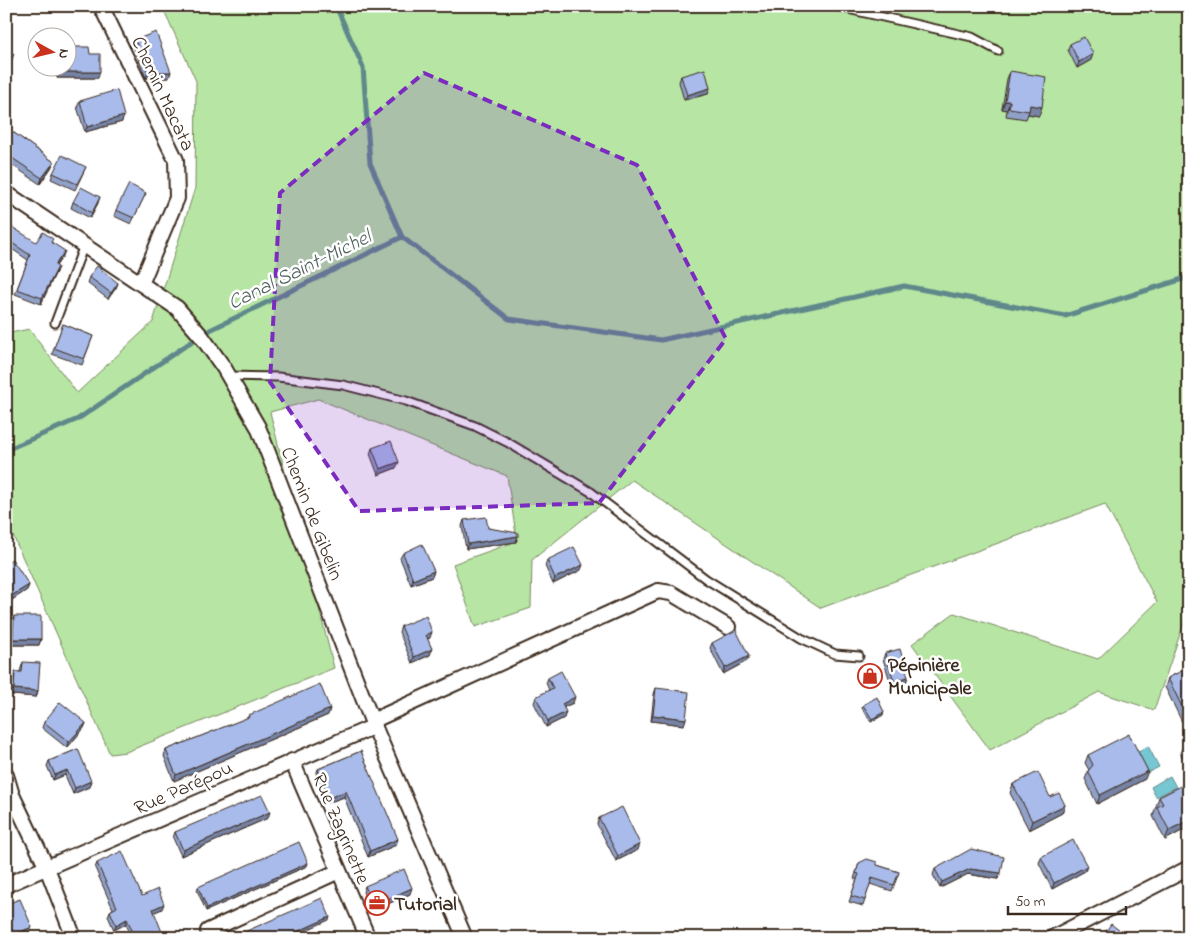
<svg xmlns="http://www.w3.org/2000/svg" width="1195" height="944" viewBox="0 0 1195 944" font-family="'Indie Flower',sans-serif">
<rect width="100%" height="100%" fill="#fff"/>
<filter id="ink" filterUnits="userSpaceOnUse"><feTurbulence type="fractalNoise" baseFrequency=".02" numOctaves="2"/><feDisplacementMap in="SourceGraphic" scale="10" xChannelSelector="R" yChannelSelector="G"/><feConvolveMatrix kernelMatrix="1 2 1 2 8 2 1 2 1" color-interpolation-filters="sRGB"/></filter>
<g filter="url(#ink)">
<path fill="#b7e5a3" stroke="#798860" d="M162,6h1027v602l-35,102 -55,-18 -109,58 -78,-106 42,-31 144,46 59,-57 -52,-98 -284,104 -189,-128 -100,80 -1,48 -56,19 -22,-63 64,-23 -10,-65 -189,-77 -48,13 64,256 -208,84 -16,2 -104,-234v-186l23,-5 48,64 76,-71 42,-134 1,-107z"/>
<path fill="#77c7d3" stroke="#5f888b" d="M1148,746l11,21 -12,6 -10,-20z
M1170,776l6,11 -20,10 -5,-10z"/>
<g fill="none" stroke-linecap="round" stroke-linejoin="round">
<path stroke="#5f888b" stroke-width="5" d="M336,6l27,61 7,96 32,74 107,82 152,21 243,-54 161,30 124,-39
M210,330l192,-93
M6,450l72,-31 113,-77"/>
<defs>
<path id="service" d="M834,6l138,31 26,14
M55,323l29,-78
M228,376l50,1 65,8 63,16 69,25 32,16 84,50 115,87 95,59 34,16 24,2"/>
<path id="minor" d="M101,6l75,154 1,38 -36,86
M6,193l171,115 25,29 22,31 34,59 114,294 93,217
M372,721l286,-130 13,2 57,34
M292,761l76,177
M6,775l6,20 35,73 27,70
M6,885l369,-159
M208,931l131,-60
M1052,938l137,-70"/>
</defs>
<use href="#service" stroke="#3b2a1e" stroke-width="11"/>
<use href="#minor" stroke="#3b2a1e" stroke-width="18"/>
<use href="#service" stroke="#fff" stroke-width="7"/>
<use href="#minor" stroke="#fff" stroke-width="14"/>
</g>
<path fill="#90a1c9" stroke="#3b2a1e" d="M135,40l34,38h-23l-13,-32z
M1070,44l21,16 -14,8 -9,-18z
M90,54l8,24h-41l-1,-10h12z
M1010,71l29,45 -11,-2 -2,5 -20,-3 1,-6 -5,-1 5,-30z
M681,76l27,18 -24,6 -5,-18z
M80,101l42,21 -37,10 -8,-25z
M6,127l48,35 -3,6 -11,16 -34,-23z
M86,167l-11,23 -24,-11 2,-6z
M146,193l-15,31 -17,-8 2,-6z
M73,202l25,1 -8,15 -19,-10z
M6,237l30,5h16l11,14 -7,10v6l-15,32 -26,-10 13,-34 -22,-15z
M89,277l29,6 -2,5 -8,11 -21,-16z
M63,324l30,12 -11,29 -30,-11z
M372,448l24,20 -18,7 -8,-21z
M464,520l24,8 30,8 -2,6 -50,7 -4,-23z
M403,553l31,18 -2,6 -21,8 -11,-27z
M547,560l34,10 -28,14 -8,-18z
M6,563l23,22 -2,5 -18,12 -3,-5z
M14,616l27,23 -2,6h-28v-23z
M401,626l29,12 -3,1 5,10 -2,6 -18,8 -13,-31z
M712,643l37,13 -2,5 -24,13 -13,-26z
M885,653l23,24 -2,5 -14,5 -9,-28z
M23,662l15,29 -2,6 -24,-2 1,-17 2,-6h5l1,-4z
M1189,667v51l-7,4 -17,-35 3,-9z
M548,678l25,25 -9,4v11l-18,9 -12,-24 2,-6 13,-7 -3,-7z
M656,688l28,37 -33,-4 3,-27z
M863,705l20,10 -12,7 -9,-14z
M249,715h79l-154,66 -10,-25 2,-6 81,-32z
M44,722l42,1 -2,5 -17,20 -25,-20z
M1189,741v28l-9,-16 4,-9z
M78,749l11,38 -16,7 -8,-19 -12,5 -6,-14 2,-5z
M361,751l35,94 -28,12 -24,-60 -17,6 -11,-28 2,-6z
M1088,755l57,24 -48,25 -12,-25 4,-9 -4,-7z
M1189,782v45l-24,13 -12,-24 6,-19z
M1013,784l37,13 15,8 -3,8 -33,17 -19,-37z
M268,818l-87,38 -8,-18 2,-6z
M599,818l39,32 -22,11 -19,-37z
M1041,857l46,9 -2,5 -33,18 -13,-26z
M97,863l45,33 20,13 -8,3 6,25 -1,1h-27l-6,-14 -12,6 -6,-14 2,-5 3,-2 -18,-41z
M859,863l18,2 22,7 -7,19 -22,-7 -7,22 -14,-4 8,-23h-3z
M307,866l-101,45 -9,-21 1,-3z
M935,869l63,10 -30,-5 -28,14 -7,-13z
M365,886l45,8 -38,17 -9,-19z
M1189,894v16l-5,-4 3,-9z
M6,904l24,28 -14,6h-6l-2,-4z"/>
<path fill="#7683a4" stroke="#3b2a1e" d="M1093,54l-2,6 -14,8 2,-6z
M59,72h41l-2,6h-41z
M148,72h23l-2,6h-23z
M710,88l-2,6 -24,6 3,-5z
M1005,101h5l-3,9 -5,-1z
M1030,105l12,2 -3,9 -11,-2z
M124,116l-2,6 -37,10 2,-5z
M54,162l-3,6 -11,16 2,-6z
M100,197l-2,6 -8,15 2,-5z
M65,251l-2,5 -10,14 2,-5z
M58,267l-2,5 -15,32 1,-6z
M118,283l-2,5 -8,11 3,-6z
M399,462l-3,6 -18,7 2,-6z
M518,536l-2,6 -50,7 2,-5z
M583,565l-2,5 -28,14 2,-6z
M434,571l-2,6 -21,8 2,-5z
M29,585l-2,5 -18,12 2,-6z
M432,632l-2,6 -6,2 2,-5z
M13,639h28l-2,6h-28z
M432,649l-2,6 -18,8 2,-6z
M749,656l-2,5 -24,13 2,-6z
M908,677l-2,5 -14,5 2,-6z
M14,689l24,2 -2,6 -24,-2z
M575,697l-2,6 -13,6 2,-5z
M330,709l-2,6 -154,66 2,-6z
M1189,711v7l-7,4 3,-9z
M566,712l-2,6 -18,9 2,-6z
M884,712l-1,3 -12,7 1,-3z
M653,715l33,4 -2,6 -33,-4z
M86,723l-2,5 -17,20 2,-6z
M67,770l-2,5 -12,5 2,-5z
M1148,771l-3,8 -48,25 3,-9z
M91,781l-2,6 -16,7 2,-6z
M346,791l-2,6 -17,6 2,-5z
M1065,805l-3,8 -33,17 3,-9z
M270,812l-2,6 -87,38 2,-6z
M1189,820v7l-24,13 4,-10z
M398,839l-2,6 -28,12 2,-6z
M640,844l-2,6 -22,11 2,-5z
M308,863l-1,3 -101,45 1,-3z
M1087,866l-2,5 -33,18 2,-6z
M970,869l31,4 -3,6 -30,-5 -28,14 2,-6z
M412,888l-2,6 -38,17 2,-6z
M164,904l-2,5 -11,5 2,-5z
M330,917l-1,3 -40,18h-6z
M127,919l-1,5 -12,6 2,-5z
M32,927l-2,5 -14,6h-4l1,-3z
M10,929l-2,5h-2v-3z
M162,932l-2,5 -9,1 1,-2z"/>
<path fill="#a8bbea" stroke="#3b2a1e" d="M156,32l15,40h-23l-13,-32z
M1084,37l9,17 -14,8 -9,-18z
M68,47h21l1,7h10v18h-41v-4h9z
M6,50l8,4 -8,20z
M705,69l5,19 -23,7 -6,-19z
M1010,71l36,6 -4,30 -12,-2 -1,6 -20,-3 1,-7h-5z
M117,90l7,26 -37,11 -7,-26z
M6,127l48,35 -12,16 -36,-24z
M62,155l24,12 -9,17 -24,-11z
M129,184l17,9 -12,25 -18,-8z
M81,187l19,10 -8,16 -19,-11z
M12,227l24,15 7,-10 10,7 -2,3 14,9 -10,14 3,2 -16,31 -25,-9 13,-34 -24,-16v-2z
M97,266l21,17 -7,10 -22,-16z
M63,324l30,12 -9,23 -30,-11z
M391,441l8,21 -19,7 -8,-21z
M486,517l2,11 30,5v3l-50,8 -4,-24z
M422,544l12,27 -21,9 -10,-27z
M574,547l9,18 -28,13 -8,-18z
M12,559l17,26 -18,11 -5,-8v-25z
M14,616h27v23h-28z
M426,616l6,16 -6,3 6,14 -18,8 -13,-31z
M736,630l13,26 -24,12 -13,-25z
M900,649l8,28 -14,4 -9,-28z
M23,662l17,1 -2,28 -24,-2 1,-17h7z
M1189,667v44l-4,2 -17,-35z
M561,671l14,26 -13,7 4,8 -18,9 -12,-24 17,-9 -5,-10z
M320,684l10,25 -154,66 -10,-25 83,-33v-2z
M656,688l33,4 -3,27 -33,-4z
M877,697l7,15 -12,7 -9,-14z
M60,702l26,21 -17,19 -25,-20z
M1129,734l19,37 -48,24 -12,-24 5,-6 -5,-10z
M1189,741v12l-5,-9z
M78,749l13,32 -16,7 -8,-18 -12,5 -6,-14z
M361,751l37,88 -28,12 -24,-60 -17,7 -11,-29z
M1038,772l12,25 9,-4 6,12 -33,16 -19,-37z
M1189,782v38l-20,10 -12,-23 6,-3 -4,-7z
M262,795l8,17 -87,38 -8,-18z
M622,807l18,37 -22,12 -19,-38z
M1073,840l14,26 -33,17 -13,-26z
M299,842l9,21 -101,45 -9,-21z
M971,849l33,8 -3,16 -31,-4 -28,13 -7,-13z
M122,851l20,45 16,-7 6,15 -11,5 9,23 -10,4v2h-16l-9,-19 -11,6 -6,-14 7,-4 -20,-44z
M867,859l10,3v3l22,7 -5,13 -22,-7 -7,22 -14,-4 8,-22 -3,-1 3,-10z
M404,869l8,19 -38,17 -9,-19z
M322,898l8,19 -47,21h-47l-1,-2z
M20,899l12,28 -19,8 -3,-6 -4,2v-27z
M1111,924l18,14h-28z
M434,932l2,6h-14z"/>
</g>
<path fill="#7b2cbf" fill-opacity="0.2" stroke="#7b2cbf" stroke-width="4" stroke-dasharray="10 6" stroke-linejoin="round" d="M424,73l213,92 89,174 -127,164 -240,8 -89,-129 10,-189z"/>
<defs>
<symbol id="shop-ring" viewBox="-11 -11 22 22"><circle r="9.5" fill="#fff" stroke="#c8321e" stroke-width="1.5"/><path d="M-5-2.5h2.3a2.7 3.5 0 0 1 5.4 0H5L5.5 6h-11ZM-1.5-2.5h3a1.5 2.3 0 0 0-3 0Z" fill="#c8321e"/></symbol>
<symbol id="office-ring" viewBox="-11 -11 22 22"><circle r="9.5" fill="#fff" stroke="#c8321e" stroke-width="1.5"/><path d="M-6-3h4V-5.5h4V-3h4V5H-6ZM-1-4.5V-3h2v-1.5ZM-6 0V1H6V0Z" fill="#c8321e"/></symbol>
</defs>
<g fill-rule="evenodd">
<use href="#shop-ring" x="856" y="662" width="28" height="28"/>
<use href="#office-ring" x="363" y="889" width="28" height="28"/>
</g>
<g text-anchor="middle" stroke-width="5" stroke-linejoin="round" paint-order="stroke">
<g font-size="20" fill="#3b2a1e" stroke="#fff">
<text transform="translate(164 93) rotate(65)" y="7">Chemin Macata</text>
<text transform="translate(313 513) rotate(69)" y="7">Chemin de Gibelin</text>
<text transform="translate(183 787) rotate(-24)" y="7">Rue Parépou</text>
<text transform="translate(342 828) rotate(67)" y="7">Rue Zagrinette</text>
</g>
<g font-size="20" font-weight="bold" fill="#3b2a1e" stroke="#fff" text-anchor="start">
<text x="888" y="671">Pépinière<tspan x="888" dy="23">Municipale</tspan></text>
<text x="394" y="910">Tutorial</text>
</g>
<g font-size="21" font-style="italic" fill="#50615d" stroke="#fff">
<text transform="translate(299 269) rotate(-26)" y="7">Canal Saint-Michel</text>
</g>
</g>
<rect width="1195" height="944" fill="none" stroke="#fff" stroke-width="25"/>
<rect x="12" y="12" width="1170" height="919" fill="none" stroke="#3b2a1e" stroke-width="2" filter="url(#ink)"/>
<g transform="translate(52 52) rotate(98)"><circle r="24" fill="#ffffff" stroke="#b1aaa5"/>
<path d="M0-4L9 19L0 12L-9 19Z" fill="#c8321e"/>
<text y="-8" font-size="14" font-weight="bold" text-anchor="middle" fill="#3b2a1e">N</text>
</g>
<path d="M1008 906v8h118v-8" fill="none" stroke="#3b2a1e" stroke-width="2.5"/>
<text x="1015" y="906" font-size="15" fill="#3b2a1e" stroke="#ffffff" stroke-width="4" paint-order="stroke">50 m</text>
</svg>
